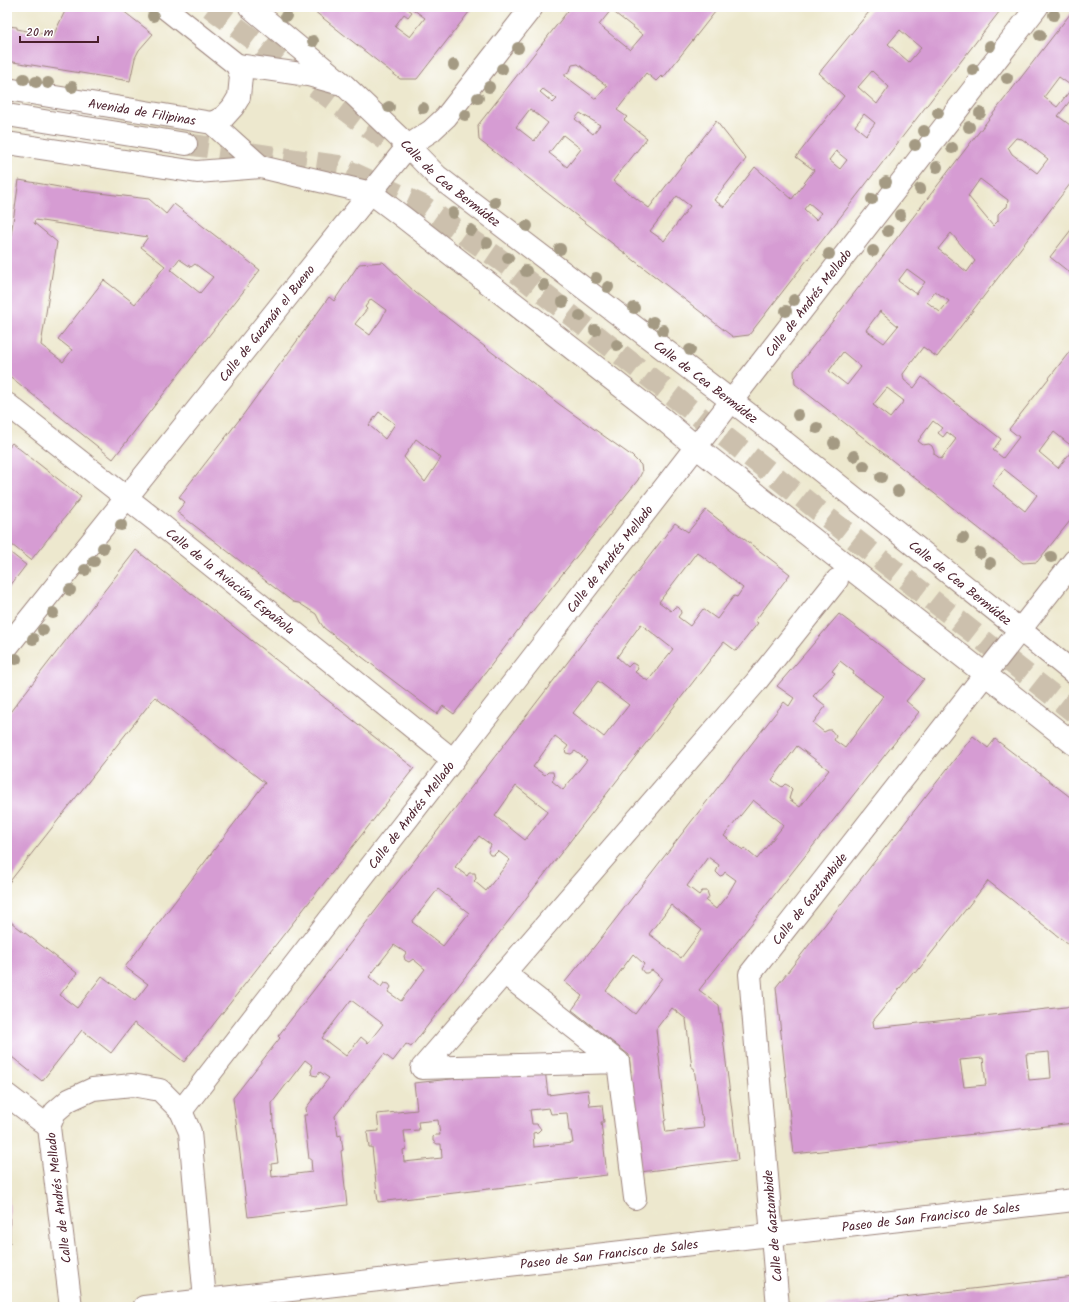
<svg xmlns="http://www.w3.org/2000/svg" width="1081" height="1314" viewBox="0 0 1081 1314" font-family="Kalam,sans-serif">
<rect width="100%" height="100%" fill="#fff"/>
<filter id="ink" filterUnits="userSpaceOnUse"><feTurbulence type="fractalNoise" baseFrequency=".025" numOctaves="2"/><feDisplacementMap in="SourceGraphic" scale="8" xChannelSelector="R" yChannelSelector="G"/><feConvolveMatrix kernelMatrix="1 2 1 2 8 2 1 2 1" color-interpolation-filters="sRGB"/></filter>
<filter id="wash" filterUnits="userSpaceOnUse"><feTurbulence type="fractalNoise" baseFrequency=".012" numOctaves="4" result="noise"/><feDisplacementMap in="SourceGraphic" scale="16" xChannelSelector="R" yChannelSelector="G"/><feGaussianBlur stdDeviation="0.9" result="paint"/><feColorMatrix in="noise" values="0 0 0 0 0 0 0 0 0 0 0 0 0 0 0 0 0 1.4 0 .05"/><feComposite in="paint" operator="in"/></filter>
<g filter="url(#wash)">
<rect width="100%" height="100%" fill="#ede8ce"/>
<g id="blocks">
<path fill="#d69cd3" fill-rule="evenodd" d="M67,7h51l35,27 -14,16 -4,8 -5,23 -123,-20v-35l10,1v2l36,7z
M309,7h100l-1,2 4,3 -4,5 -4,-3 -9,12 15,11 15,-19 -15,-11h63l-56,72h-17z
M571,7h148l-56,71 -2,-2 -5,5 -10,-8 -29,37 10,7 -3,3 23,18 -34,43 36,27 67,-87 30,38 -32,41 10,7 31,-40 37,32 22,-29 -18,-13 48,-61 -25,-23 54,-66h130l-254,328 -16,2 -254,-197 -1,-15zM611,10l32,25 -13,15 -31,-25zM900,30l21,18 -12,14 -21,-18zM578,64l29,22 -11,13 -31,-23v-2l5,-3 2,-6zM872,71l17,16 -12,17 -19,-17zM543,89l14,10 -4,4 -13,-11zM530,109l18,14 -14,18 -18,-14zM580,113l20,12 -7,9 -18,-15zM864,114l11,9 -9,12 -11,-9zM563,135l18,14 -14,18 -18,-14zM836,151l11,9 -7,9 -11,-9zM677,196l13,10 -26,35 -14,-10zM809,203l12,10 -5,7 -12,-11z
M1074,9v87l-16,20 12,9 4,-5v59l-137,178 -14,-10 -20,27 1,6 10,8 8,-11 79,62 -8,11 10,8 16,-21 -10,-8 65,-83v61l-2,3 2,1v37l-20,-16 -15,20 19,16 16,-20v68l-37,46 -14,1 -228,-179 -1,-13zM1059,77l14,10 -16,20 -13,-10zM1016,138l6,1 26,20 -11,14 -25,-19 -4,-7zM980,179l28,21 -1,7 -3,1 -6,6v7l-5,5 -25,-30zM951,233l24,28 -8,11 -29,-23zM907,269l18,13 -9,12 -18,-13zM935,291l14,10 -9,11 -13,-10zM880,311l18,15 -14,17 -18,-13zM843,352l18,15 -14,18 -18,-14zM887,388l17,13 -14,17 -17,-13zM933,421l9,7 -4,5 5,4 4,-5 9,7 -15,20 -7,-5v-3l-2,-5 -3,-2 -6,1 -5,-4zM1004,469l33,26 -12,16 -33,-26z
M19,180l63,11 67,8 17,15 8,-10 86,66 -147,189 -106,-85v-111zM35,220l113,17 -7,10 24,19 -30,38 -31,-24 -46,59 14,11 -9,12 -22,-17 16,-103 -23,-19zM179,259l12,8 4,-3 18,13 -13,16 -29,-23z
M1074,226v50l-24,-19z
M383,262l33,31 51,40 92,71 73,52 9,9 1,7 -4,8 -107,133 -77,101 -11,-8 -6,8 -113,-86 -4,-6 -4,-8 -17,-11 -6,-1 -116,-90 8,-10 -6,-5 64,-82 86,-118 5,4 25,-37zM371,299l15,11 -5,10 -11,15 -15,-11 12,-15 -2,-2zM379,412l16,12 -10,15 -16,-14zM416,439l25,19 -16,24 -21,-25z
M12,443l69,54 -50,63 -24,-19v-92z
M706,510l84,64 -35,47 3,2 -22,28 -12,-9 -313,405 -5,-3 -13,17 -9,-7 -49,62 3,20 3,-1 2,15 -2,1 6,54 -99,12 -15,-119 47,-60 -2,-2 161,-207 236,-306 13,9zM697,552l46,36 -6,9 -3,-1 -17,23 -14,-10 -13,17 -12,-9 3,-4 -1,-4 -2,-2h-3l-4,4 -12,-9zM641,624l32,25 -25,32 -13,-9 3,-3 -2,-4 -4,-2 -4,4 -11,-10zM598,681l31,24 -25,32 -31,-24zM555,736l13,10 -3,4 1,3 5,1 4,-3 12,9 -24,30 -11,-9 2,-3 -1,-6h-5l-3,3 -12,-8zM516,786l32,25 -23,29 -30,-24zM479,836l12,9 -3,7 2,3h4l4,-4 12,9 -24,31 -12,-10 2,-2 -1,-6h-6l-2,3 -12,-9zM438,889l31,24 -26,33 -31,-24zM394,945l12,8 -2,3 1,4 4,2 4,-3 12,10 -24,32 -13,-9 3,-5 -2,-3 -5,-1 -3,4 -12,-10zM351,1000l32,24 -15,19 -7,-6 -15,19 -24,-18zM305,1060l8,6 -2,5 1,4 5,1 3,-4 9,6 -23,30 1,7h-3l5,44h2l1,13 -40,5 -1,-13 7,-1 -5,-40 -1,-20z
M7,550l19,15 -19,25z
M136,550l278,218 -230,294 -50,-39 -23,30 -29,-23 -40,51 -35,-28v-134l70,54 -17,22 17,13 25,-32 33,25 13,-17 -23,-17 140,-184 -110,-86 -148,188v-169z
M839,614l85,65 -18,22 13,11 -220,278 20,15 19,155 -98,12 -10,-99 1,-1 -2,-17 -57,-45 10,-14 -17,-14 29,-35 190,-245 5,4 5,-8 -17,-12zM840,661l14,11 -1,2 30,22 -38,52 -11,-8 2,-4 -5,-6h-3l-4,2 -11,-9 13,-17 -13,-10 22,-23 -3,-2zM797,746l32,24 -29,37 -11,-8 3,-10 -3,-3 -4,-2 -3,3 -10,-7zM753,800l31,25 -27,34 -13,-11 -1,2 -19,-14zM708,857l11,8 -3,7 4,4 3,-1 2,-3 11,8 -8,14 -12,15 -10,-8 3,-4 -2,-6h-5l-3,4 -12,-9zM671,905l31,25 -21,28 -32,-24zM633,954l11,10 -3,5 3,4h3l5,-3 10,8 -27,36 -29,-23zM672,1008l14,11 6,49h2l7,48h1l2,12 -38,4 -2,-11 2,-1 -10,-91z
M973,736l15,12 7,-9 79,61v149l-86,-68 -72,92 -3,-1 -40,49 1,7 200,-22v117l-280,31 -18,-167zM1049,1052l2,26 -22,2 -3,-26zM983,1058l3,27 -22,2 -4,-27z
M545,1069l3,26 40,-5 2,16 12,-1 2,17h-3l6,53 -229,27 -6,-55h-3l-2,-15 12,-1 -2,-17 40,-4 -3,-27zM549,1108l2,6 16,-1 2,18h2l2,12 -39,4 -1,-14 5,-1 3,-3 -4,-5h-5l-2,-14zM438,1120l2,15h-5l-2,2v4l4,3h4l1,14 -38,4 -1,-12 3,-1 -2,-18 15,-1 -1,-8z
M7,1192l2,5 1,46 -3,1z
M1074,1277v30h-248v-1z"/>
</g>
</g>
<g filter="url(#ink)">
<use href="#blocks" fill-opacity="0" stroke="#9c847c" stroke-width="1"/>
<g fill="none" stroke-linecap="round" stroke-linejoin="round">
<path stroke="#ccc0ad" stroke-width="22" stroke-dasharray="22 11" stroke-linecap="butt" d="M210,7l202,153
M186,144l152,22 85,40 79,55 572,451"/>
<defs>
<g id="minor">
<path d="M164,7l73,58 4,11 -2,21 -6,10 -9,10 -12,6"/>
<path id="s1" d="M250,7l94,78 64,61 29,30 330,252 307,245"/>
<path d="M237,65l71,10 29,8"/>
<path id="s2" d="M7,89l205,34 49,44"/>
<path d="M7,143l190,29 64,-5 110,26 32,24 260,202 33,28 378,297"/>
<path id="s3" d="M7,404l153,120 293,236"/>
<path id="s4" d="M7,647l401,-501 23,-15 15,-14 86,-110"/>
<path d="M504,973l114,89"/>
<path d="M7,1095l42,32"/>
<path id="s5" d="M181,1111l856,-1104"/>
<path d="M635,1198l-17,-136 -196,6 334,-386 81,-102"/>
<path d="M71,1307l-22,-180 6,-15 14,-12 24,-11 39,-4 28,5 21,21 9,21 15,168"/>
<path id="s6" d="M778,1307l-28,-333 324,-413"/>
</g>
<g id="major">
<path d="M7,115l179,29"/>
<path id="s7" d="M144,1307l930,-107"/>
</g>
</defs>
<use href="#minor" stroke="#9c847c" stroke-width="24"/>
<use href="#major" stroke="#9c847c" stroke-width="24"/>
<use href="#minor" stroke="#fff" stroke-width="22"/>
<use href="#major" stroke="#fff" stroke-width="22"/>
</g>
<g fill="#a49a83">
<circle cx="1054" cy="15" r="6"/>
<circle cx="153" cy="16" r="6"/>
<circle cx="286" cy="16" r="6"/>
<circle cx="1040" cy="35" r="6"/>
<circle cx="313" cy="41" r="6"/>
<circle cx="990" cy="46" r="6"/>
<circle cx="518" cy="48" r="6"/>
<circle cx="454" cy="65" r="6"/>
<circle cx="502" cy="69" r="6"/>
<circle cx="973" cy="70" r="6"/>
<circle cx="1007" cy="78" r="6"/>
<circle cx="24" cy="79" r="6"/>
<circle cx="36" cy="82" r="6"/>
<circle cx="48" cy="83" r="6"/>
<circle cx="72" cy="87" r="6"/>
<circle cx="489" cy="87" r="6"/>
<circle cx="478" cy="98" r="6"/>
<circle cx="389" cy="107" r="6"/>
<circle cx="423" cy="108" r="6"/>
<circle cx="938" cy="113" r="6"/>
<circle cx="980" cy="113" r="6"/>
<circle cx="465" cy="115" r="6"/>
<circle cx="969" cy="127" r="6"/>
<circle cx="924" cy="131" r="6"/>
<circle cx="915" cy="145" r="6"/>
<circle cx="952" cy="148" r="6"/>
<circle cx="937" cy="167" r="6"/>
<circle cx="886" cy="182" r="6"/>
<circle cx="920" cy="189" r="6"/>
<circle cx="872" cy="199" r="6"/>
<circle cx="495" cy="202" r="6"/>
<circle cx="453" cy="213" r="6"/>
<circle cx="900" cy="215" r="6"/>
<circle cx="527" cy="226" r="6"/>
<circle cx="471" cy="230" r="6"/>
<circle cx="888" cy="231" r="6"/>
<circle cx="487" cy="243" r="6"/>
<circle cx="560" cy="249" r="6"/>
<circle cx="873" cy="251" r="6"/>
<circle cx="829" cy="254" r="6"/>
<circle cx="508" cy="258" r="6"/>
<circle cx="526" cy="271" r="6"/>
<circle cx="596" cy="278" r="6"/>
<circle cx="544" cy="285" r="6"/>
<circle cx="608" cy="287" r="6"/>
<circle cx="794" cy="300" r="6"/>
<circle cx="563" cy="302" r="6"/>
<circle cx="634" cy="308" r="6"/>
<circle cx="786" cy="311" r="6"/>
<circle cx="580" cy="316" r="6"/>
<circle cx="653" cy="322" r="6"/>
<circle cx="595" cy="330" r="6"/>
<circle cx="663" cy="330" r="6"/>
<circle cx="617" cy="345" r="6"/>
<circle cx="690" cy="350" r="6"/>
<circle cx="798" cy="415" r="6"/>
<circle cx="817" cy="428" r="6"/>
<circle cx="834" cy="443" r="6"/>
<circle cx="854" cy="456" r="6"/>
<circle cx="864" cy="466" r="6"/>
<circle cx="881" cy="477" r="6"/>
<circle cx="898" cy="491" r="6"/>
<circle cx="121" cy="525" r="6"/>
<circle cx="963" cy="538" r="6"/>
<circle cx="103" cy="548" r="6"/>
<circle cx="980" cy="553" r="6"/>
<circle cx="1051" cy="557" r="6"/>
<circle cx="94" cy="561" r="6"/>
<circle cx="990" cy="563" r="6"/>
<circle cx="85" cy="570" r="6"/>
<circle cx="70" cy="590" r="6"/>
<circle cx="53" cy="613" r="6"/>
<circle cx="43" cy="630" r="6"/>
<circle cx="33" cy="639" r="6"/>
<circle cx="16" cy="659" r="6"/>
</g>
</g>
<g text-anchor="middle" stroke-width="3" stroke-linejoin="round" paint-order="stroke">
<g font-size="13" fill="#4a1f2b" stroke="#fff">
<text dy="5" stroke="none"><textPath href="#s2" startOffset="137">Avenida de Filipinas</textPath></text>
<text dy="5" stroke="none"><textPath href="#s1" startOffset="267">Calle de Cea Bermúdez</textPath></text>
<text dy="5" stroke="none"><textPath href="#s5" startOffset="1023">Calle de Andrés Mellado</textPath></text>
<text dy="5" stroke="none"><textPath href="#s4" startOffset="415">Calle de Guzmán el Bueno</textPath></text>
<text dy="5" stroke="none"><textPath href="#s1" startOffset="591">Calle de Cea Bermúdez</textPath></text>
<text dy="5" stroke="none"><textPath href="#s5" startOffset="699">Calle de Andrés Mellado</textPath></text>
<text dy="5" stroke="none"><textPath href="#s3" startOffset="285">Calle de la Aviación Española</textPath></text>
<text dy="5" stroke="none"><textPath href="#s1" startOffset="915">Calle de Cea Bermúdez</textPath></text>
<text dy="5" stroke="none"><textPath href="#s5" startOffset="375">Calle de Andrés Mellado</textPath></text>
<text dy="5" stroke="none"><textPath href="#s6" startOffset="430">Calle de Gaztambide</textPath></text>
<text transform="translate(58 1198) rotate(-97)" y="5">Calle de Andrés Mellado</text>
<text dy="5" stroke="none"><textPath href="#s7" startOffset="792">Paseo de San Francisco de Sales</textPath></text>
<text transform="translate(772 1226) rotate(-95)" y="5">Calle de Gaztambide</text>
<text dy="5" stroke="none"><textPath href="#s7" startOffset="468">Paseo de San Francisco de Sales</textPath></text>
</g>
</g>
<rect width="1081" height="1314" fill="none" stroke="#fff" stroke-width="24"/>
<path d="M20 36v6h78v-6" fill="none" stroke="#4a1f2b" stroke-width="2"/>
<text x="26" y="36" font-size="12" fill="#4a1f2b" stroke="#ffffff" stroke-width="3" paint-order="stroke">20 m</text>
</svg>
